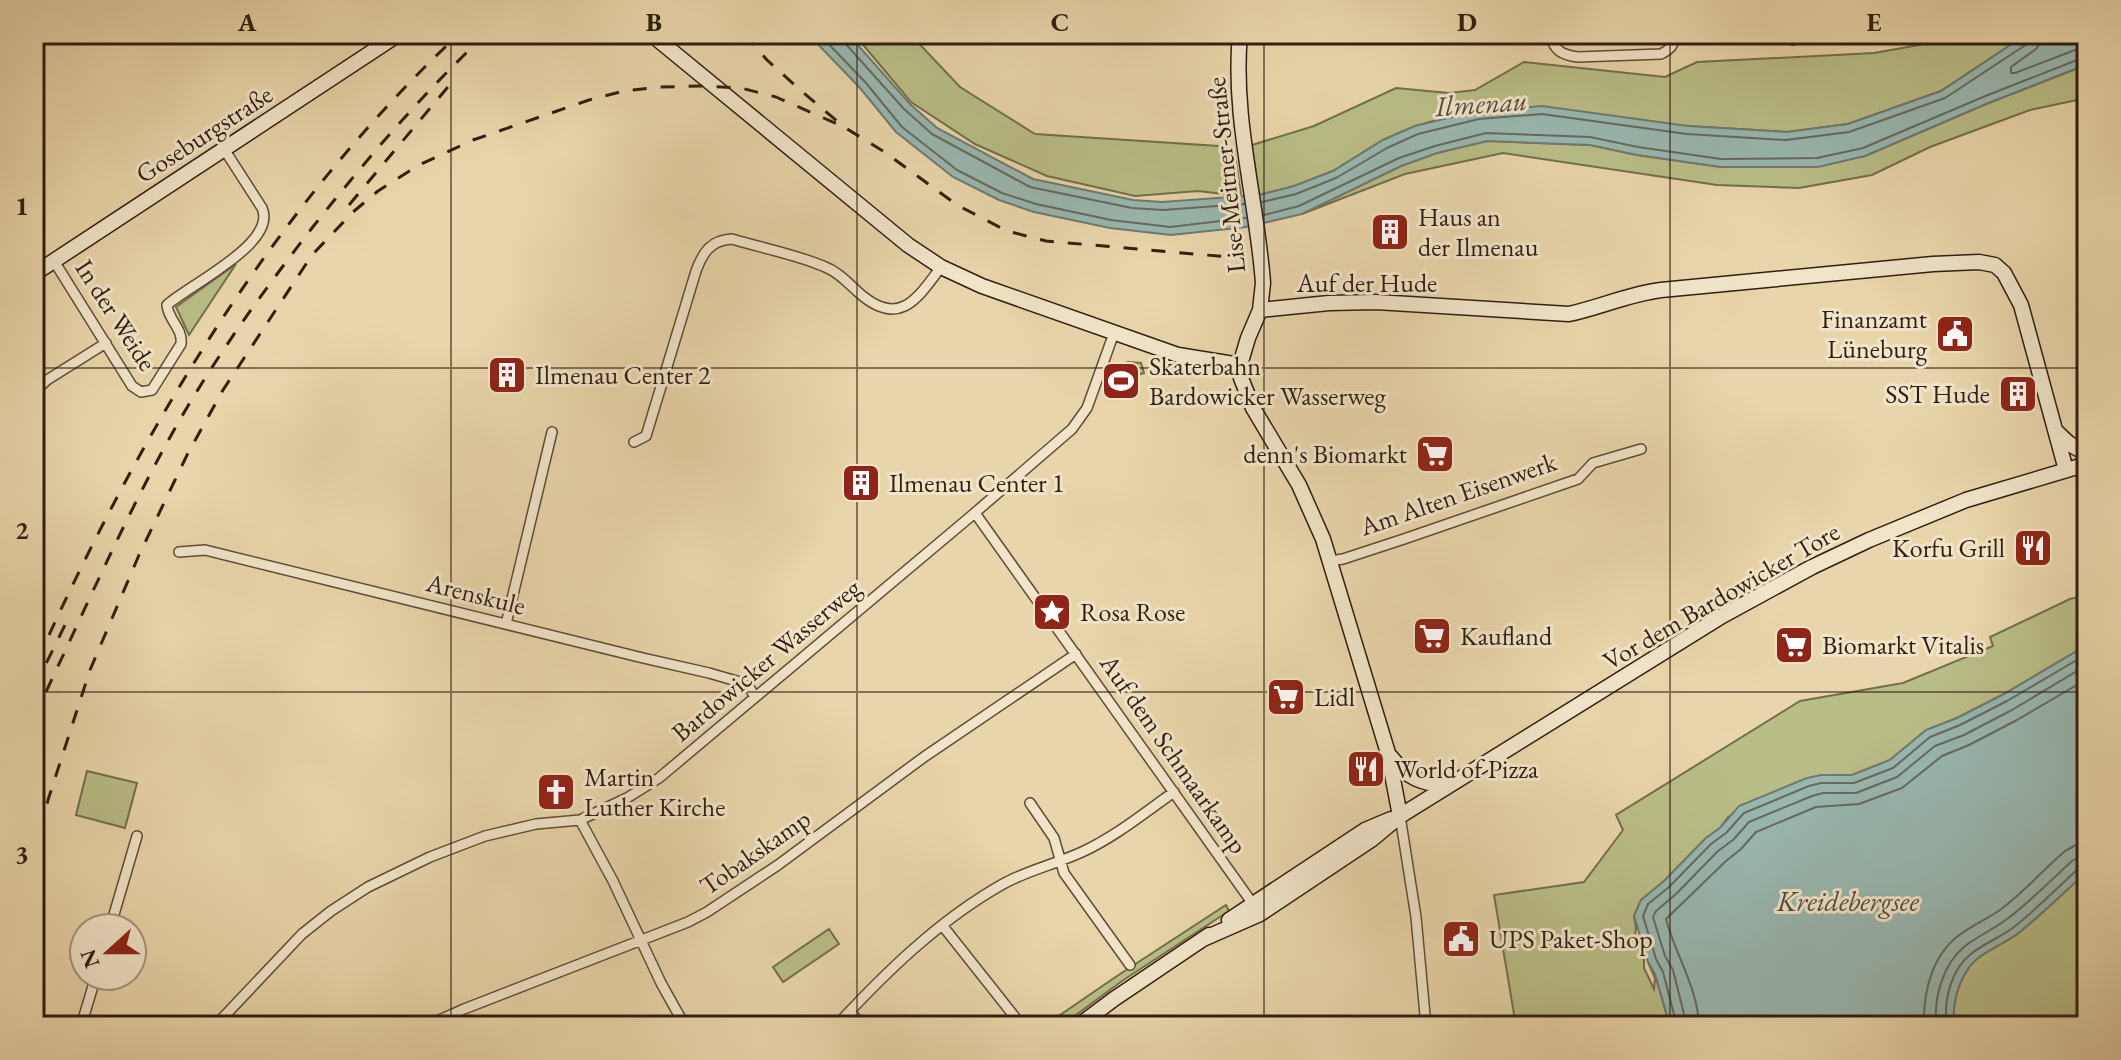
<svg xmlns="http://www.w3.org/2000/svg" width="2121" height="1060" viewBox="0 0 2121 1060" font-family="'EB Garamond',serif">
<rect width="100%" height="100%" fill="#e9d5ab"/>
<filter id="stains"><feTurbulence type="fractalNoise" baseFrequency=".0025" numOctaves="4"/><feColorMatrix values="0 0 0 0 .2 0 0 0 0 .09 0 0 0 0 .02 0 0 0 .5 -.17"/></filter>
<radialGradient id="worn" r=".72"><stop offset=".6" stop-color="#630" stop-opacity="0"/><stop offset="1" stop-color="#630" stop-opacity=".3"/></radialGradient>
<path fill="#b9bd87" stroke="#746e4c" stroke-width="2" d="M854,34h56l50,53 75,47 199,13 7,49 -43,-5 -63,5 -88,-20 -72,-32 -64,-42z
M1956,34h71l-86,57 -93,33 -61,8 -99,-6 -251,-6 -22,6 -32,14 -50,31 -39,15 -35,9 -7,-50 62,-19 82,-38 53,5 26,-3 49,-28 141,15 32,-15 177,-9 73,-13z
M2081,67h6v31l-57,12 -100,37 -58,28 -73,13 -82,-3 -214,-32 -98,21 -103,40 99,-48 36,-13 50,-12 103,4 47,10 84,12 144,-11 121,-52z
M236,264l-47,71 -13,-28z
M1128,362l13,1 3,10 -14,4 -7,15 -6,4c-5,-13 -4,-28 11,-34z
M2087,595v50l-83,49 -47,24 -31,12 -36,30 -38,15h-31l-93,42 -8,11 -14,10 -42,43 -23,19 -7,16 2,12 -1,8 4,14 5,10v8l10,21 1,-11 -7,-16 7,12 15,52h-154l-22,-131 90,-13 39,-52 -7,-15 184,-114 103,-18 90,-37 -3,-9 80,-38z
M87,771l50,12 -12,45 -49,-13z
M2087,872v154h-132c-4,-17 2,-39 11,-54 11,-20 39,-27 55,-41 23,-19 44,-40 66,-59z
M1226,905l3,6 -107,70 -61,45h-17l73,-50z
M829,929l10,15 -56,38 -10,-15z"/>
<path fill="#99b7b0" stroke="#6f7a70" stroke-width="2" d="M808,34h40l62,70 27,24 96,51 100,21 29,2 97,-7 35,-9 39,-15 50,-31 32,-14 62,-15 65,-5 146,20 99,6 61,-8 93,-33 86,-57h60v33h-7l-94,37 -121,52 -47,11h-97l-84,-12 -47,-10 -103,-4 -50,12 -36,13 -99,48 -56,13 -75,8 -61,-7 -76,-16 -35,-12 -46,-23 -57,-45 -36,-44z
M2087,645v227c-22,19 -43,40 -66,59 -16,14 -44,21 -55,41 -9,15 -15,37 -11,54h-285l-15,-52 -7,-12 -14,-46 7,-16 23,-19 42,-43 14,-10 19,-22 68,-28 14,-3h31l38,-15 36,-30 31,-12 47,-24z"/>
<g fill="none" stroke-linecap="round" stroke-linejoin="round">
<path stroke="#646a60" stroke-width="2" d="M819,34l47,49 36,44 55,43 45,23 34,11 75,16 59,7 76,-9
M842,34l2,8 60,67 28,25 98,53 102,21 31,2 81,-6
M2041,34l-1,9 -4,6 -25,18v6h4l60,-23 12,-1
M1262,202l34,-8 40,-16 51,-30 31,-14 61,-15 63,-5 145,20 99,6 63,-8 96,-34 82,-54 3,-5 1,-5
M1264,215l35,-9 100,-48 36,-12 51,-13 104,4 48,10 83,12 96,-1 46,-10 120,-51 94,-37 10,-1
M1677,1026l-14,-54 -7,-13 -13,-43 5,-12 21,-17 42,-43 15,-11 18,-20 65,-27 12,-3h33l39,-15 37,-31 30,-12 47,-24 80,-47
M1687,1026l-14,-56 -8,-14 -12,-39 3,-6 20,-17 42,-43 15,-11 16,-18 63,-26 11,-3h33l41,-16 38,-31 29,-11 48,-25 75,-45
M1699,1026c-1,-38 -24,-72 -33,-107l60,-58 15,-12 15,-17 60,-25 43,-3 43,-16 40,-32 27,-11 48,-25 70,-41
M1924,1026c-1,-32 7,-69 34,-90 13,-10 29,-17 42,-26 23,-17 43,-40 65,-59l11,-6 11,-1
M1936,1026c-2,-28 6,-61 29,-80 13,-10 29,-17 42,-27 23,-17 44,-39 65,-58l7,-4 8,-1
M1947,1026c-4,-25 4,-57 25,-73 13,-10 29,-16 42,-26 23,-18 43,-39 65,-59l8,-2"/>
<defs>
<path id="street" d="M1550,34c4,17 12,21 28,23l83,-3c10,-5 13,-9 14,-20
M1905,34v1
M1793,40v-6
M54,261l78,125 9,6 11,-2 29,-46c2,-16 -13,-24 -14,-39 22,-20 111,-62 95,-97l-38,-59
M34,392l13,-12 59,-37
M634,442l12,-6 50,-165c7,-19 15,-31 36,-32 30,9 62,15 91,27 14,5 24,16 35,26 40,36 58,9 83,-25
M975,513l278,391
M179,552l26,-2 438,108 66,15 31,9 9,5 6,10
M1330,561l13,-2 61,-20 174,-60 15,-16 48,-14
M506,624l46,-192
M1030,803l24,35 10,35 66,92
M1400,816l16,101 10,109
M580,820l33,61 48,102 24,43
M942,925l80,101
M110,928l27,-92
M850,1011l12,15
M81,1026l15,-50
M215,1026l87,-92 29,-23 37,-24 62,-30 55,-21 51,-12 44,-4 47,-22 32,-20 311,-261 102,-88 15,-21 27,-75
M426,1026l38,-17 224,-87 19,-10 71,-47 146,-108 152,-103
M836,1026c49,-53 103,-106 167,-142 25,-14 53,-20 79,-32 33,-15 62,-39 92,-60"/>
<path id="secondary" d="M651,34l257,211 33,22 41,19 196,69 62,10
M1240,34c-8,84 17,166 23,249l-3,27 -12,28 -8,27 1,13 12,30 46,77 24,54 65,214 12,63
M34,274l365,-240
M1260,310l69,-7 47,-1 193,12c32,-7 60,-20 92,-24l272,-26 46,-2 16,3 9,8 17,32 45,165
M2055,430c10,10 18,19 32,22
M1391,757c17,22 30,26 57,29
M1229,920l136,-90 26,-11
M1203,939l57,-25 111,-74 29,-24 322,-200 90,-49 57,-27 97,-40 121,-36
M1078,1026l36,-27 95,-64"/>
</defs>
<use href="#street" stroke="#5e4c38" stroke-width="12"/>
<use href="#secondary" stroke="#301e11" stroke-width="17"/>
<use href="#street" stroke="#f1e4c8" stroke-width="9"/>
<use href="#secondary" stroke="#f1e4c8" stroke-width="14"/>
<path stroke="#301e11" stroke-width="3" stroke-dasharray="14 14" stroke-linecap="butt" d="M745,34l22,26 32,29 45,38 39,24 74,54 50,26 39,10 194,17
M349,205l103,-123
M49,635c102,-221 231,-434 410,-601
M34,688l32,-65
M34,717c47,-98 90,-199 144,-294 39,-68 86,-133 134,-195 54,-68 110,-134 174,-194
M34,858l14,-58 42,-130 49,-115 49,-102 35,-63 89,-135 41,-43 25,-21 41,-26 54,-25 116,-40 35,-9 36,-4 40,-1 41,2 35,9 68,30"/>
</g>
<path fill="none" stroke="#301e11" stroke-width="2" stroke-opacity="0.55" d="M451,34v992M857,34v992M1264,34v992M1670,34v992M34,368h2053M34,692h2053"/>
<defs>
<symbol id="building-square" viewBox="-11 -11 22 22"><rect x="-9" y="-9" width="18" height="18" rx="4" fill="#8f2418" stroke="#f1e4c8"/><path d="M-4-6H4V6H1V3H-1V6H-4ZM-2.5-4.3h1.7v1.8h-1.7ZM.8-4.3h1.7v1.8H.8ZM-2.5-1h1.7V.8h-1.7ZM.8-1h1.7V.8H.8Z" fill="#fff"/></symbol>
<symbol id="civic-square" viewBox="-11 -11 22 22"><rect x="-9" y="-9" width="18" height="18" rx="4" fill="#8f2418" stroke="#f1e4c8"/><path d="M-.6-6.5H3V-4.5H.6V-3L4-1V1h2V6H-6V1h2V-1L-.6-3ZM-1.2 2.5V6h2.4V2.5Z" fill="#fff"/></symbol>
<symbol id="stadium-square" viewBox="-11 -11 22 22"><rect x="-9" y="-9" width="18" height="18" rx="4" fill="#8f2418" stroke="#f1e4c8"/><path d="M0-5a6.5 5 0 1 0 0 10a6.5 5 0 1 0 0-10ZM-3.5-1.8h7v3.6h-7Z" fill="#fff"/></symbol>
<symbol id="supermarket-square" viewBox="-11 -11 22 22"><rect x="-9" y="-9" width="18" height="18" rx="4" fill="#8f2418" stroke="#f1e4c8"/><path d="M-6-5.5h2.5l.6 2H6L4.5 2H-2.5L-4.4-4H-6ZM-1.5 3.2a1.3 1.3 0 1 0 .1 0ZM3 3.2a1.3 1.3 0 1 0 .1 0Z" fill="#fff"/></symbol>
<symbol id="restaurant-square" viewBox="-11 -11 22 22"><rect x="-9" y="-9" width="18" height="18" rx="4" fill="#8f2418" stroke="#f1e4c8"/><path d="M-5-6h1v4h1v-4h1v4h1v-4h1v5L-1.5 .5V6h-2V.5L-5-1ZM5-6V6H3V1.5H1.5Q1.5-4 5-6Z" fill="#fff"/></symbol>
<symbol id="sight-square" viewBox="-11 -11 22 22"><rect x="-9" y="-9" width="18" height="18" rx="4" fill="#8f2418" stroke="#f1e4c8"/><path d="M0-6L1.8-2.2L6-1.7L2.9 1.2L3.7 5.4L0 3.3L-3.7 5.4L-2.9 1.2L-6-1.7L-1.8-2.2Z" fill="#fff"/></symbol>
<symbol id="church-square" viewBox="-11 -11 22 22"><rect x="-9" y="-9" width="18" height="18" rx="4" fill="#8f2418" stroke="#f1e4c8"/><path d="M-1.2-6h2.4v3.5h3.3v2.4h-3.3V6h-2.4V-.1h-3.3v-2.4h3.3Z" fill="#fff"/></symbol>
</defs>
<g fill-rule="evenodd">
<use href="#building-square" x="1368" y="210" width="44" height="44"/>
<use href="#civic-square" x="1933" y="312" width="44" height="44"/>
<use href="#building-square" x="485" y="353" width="44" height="44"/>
<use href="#stadium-square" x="1099" y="359" width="44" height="44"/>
<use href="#building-square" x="1996" y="372" width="44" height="44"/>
<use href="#supermarket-square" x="1413" y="432" width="44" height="44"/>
<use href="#building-square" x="839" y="461" width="44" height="44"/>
<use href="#restaurant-square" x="2011" y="526" width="44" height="44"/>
<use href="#sight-square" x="1030" y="590" width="44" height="44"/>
<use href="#supermarket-square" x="1410" y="614" width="44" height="44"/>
<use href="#supermarket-square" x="1772" y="623" width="44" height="44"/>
<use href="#supermarket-square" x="1264" y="675" width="44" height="44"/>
<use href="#restaurant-square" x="1344" y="747" width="44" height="44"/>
<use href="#church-square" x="534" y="770" width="44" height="44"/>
<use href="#civic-square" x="1439" y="917" width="44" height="44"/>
</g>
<g text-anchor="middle" stroke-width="6" stroke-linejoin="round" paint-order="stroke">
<g font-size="26" fill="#301e11" stroke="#f1e4c8">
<text transform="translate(204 134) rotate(-33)" y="9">Goseburgstraße</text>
<text transform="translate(1226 175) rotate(-96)" y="9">Lise-Meitner-Straße</text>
<text x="1367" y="292">Auf der Hude</text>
<text transform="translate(116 315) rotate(57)" y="9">In der Weide</text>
<text transform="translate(1458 494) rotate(-19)" y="9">Am Alten Eisenwerk</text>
<text transform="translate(476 594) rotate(14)" y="9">Arenskule</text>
<text transform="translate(1721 596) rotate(-30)" y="9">Vor dem Bardowicker Tore</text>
<text transform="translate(766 660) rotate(-40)" y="9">Bardowicker Wasserweg</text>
<text transform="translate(1174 754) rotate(55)" y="9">Auf dem Schmaarkamp</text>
<text transform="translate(755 852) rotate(-35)" y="9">Tobakskamp</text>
</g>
<g font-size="26" fill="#301e11" stroke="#f1e4c8" text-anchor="start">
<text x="1418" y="226">Haus an<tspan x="1418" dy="30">der Ilmenau</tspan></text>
<text x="1927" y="328" text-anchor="end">Finanzamt<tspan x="1927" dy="30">Lüneburg</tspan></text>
<text x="1149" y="375">Skaterbahn<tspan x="1149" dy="30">Bardowicker Wasserweg</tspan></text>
<text x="535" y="384">Ilmenau Center 2</text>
<text x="1990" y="403" text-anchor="end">SST Hude</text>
<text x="1407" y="463" text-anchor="end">denn's Biomarkt</text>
<text x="889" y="492">Ilmenau Center 1</text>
<text x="2005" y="557" text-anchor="end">Korfu Grill</text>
<text x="1080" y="621">Rosa Rose</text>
<text x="1460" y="645">Kaufland</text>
<text x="1822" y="654">Biomarkt Vitalis</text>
<text x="1314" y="706">Lidl</text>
<text x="1394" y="778">World of Pizza</text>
<text x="584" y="786">Martin<tspan x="584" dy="30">Luther Kirche</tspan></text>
<text x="1489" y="948">UPS Paket-Shop</text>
</g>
<g font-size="28" font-style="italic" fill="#504c41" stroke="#f1e4c8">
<text transform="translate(1481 103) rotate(-4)" y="10">Ilmenau</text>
<text x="1848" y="911">Kreidebergsee</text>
</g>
</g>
<rect width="2121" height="1060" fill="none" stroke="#e9d5ab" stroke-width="88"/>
<g transform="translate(108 952) rotate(249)"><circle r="38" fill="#f1e4c8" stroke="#a4957f" stroke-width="2"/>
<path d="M0-6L14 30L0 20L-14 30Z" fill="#8f2418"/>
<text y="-12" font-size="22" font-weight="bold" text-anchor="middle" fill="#301e11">N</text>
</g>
<rect x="44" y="44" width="2033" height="972" fill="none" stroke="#301e11" stroke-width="3"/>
<g font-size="26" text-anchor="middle" font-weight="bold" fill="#301e11">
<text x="247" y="31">A</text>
<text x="654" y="31">B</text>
<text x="1060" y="31">C</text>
<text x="1467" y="31">D</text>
<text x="1874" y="31">E</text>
<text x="22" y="215">1</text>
<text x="22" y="539">2</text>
<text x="22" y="863">3</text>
</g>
<rect width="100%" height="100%" filter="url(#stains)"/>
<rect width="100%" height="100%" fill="url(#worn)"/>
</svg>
